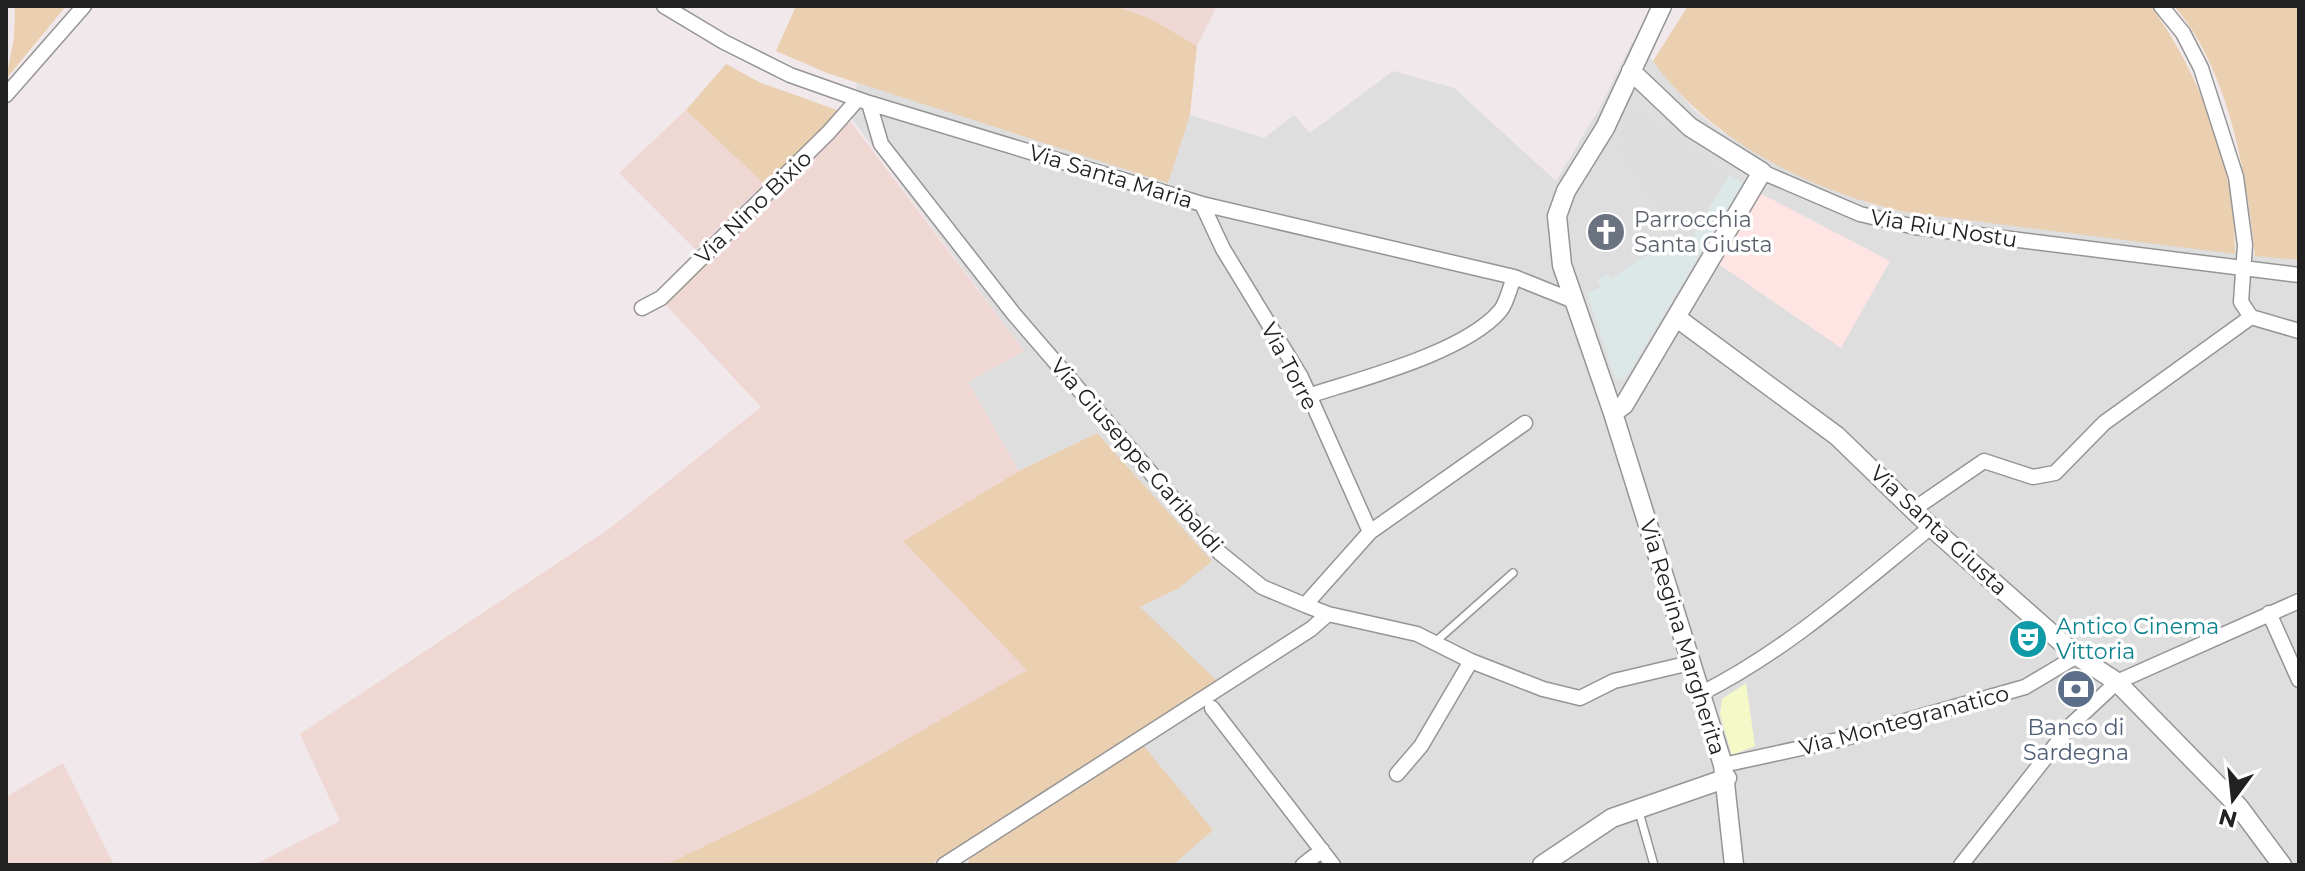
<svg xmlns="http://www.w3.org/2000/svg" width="2305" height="871" viewBox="0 0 2305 871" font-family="Montserrat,sans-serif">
<rect width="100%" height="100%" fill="#f1e8eb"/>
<path fill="#dfdedf" d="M1632,42l21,19 40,48 26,21 95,51 56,23 35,8 393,48 1,-97v702h-1126l39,-35 -78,-95 5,-128 40,-19 -82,-155 -78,38 -52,-89 57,-31 -172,-232 5,-37 311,101 22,-68 74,23 30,-23 16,18 83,-62 61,17 102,93 43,-72z"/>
<path fill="#ffe4e4" d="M1758,192l132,69 -49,87 -124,-85z"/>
<path fill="#efd7d4" d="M1115,6h102l-20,40 -46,-27z
M686,110l78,74 -68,66 -77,-77z
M851,122l173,229 -56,31 51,89 -116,70 125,129 -218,125 -145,70h-411l86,-44 -40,-87 309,-205 152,-122 -98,-105 177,-174z
M63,763l51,102h-108v-68z"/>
<path fill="#eacfb0" d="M15,6h51l-60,73 8,-41z
M796,6h319l36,13 46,27 -7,69 -22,68 -341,-110 -51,-22z
M1688,6h463c50,70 85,161 84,248l-330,-42c-94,-21 -195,-71 -252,-151z
M2174,6h125v254l-44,-4c-8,-80 -26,-187 -81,-250z
M726,64l35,19 76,27 -7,17 -66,57 -78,-74z
M1097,433l115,128 -33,27 -39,19 77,74 -287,184h-265l145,-70 217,-125 -124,-129 116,-70z
M1143,745l70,85 -40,35h-206l5,-12z"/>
<path fill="#f4f9c7" d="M1746,683l9,63 -23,9 -12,-40 2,-16z"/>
<path fill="#ddd" d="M1631,105l98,70 -35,59 -15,-8 -7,5 -54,-82z"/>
<path fill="#dce7e7" d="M1729,175l14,8 -118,196 -9,1 -29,-86 14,-7 -4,-7 11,-6 4,5 62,-43 15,6z"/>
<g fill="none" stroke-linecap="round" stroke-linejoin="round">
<defs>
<path id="service" d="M1434,643l79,-70
M1639,812l15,53"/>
<path id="minor" d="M664,6l60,36 66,33 79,28 333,101 312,73 60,24
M2161,6l22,27 18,35 35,109 9,68 -4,57 10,15
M6,95l78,-89
M869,103l12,41 132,169 207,240 42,34 43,18 23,9 89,20 54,27 72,28 37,9 34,-17 76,-18
M1762,172l98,42 55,13 384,48
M1202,204l21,45 78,128 69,155
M642,308l19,-10 168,-166 29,-33
M2251,317l48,14
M1308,396c52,-17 156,-43 192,-85 7,-8 10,-24 14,-34
M1914,509l70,-48 49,16 22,-4 49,-50 147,-106
M1305,605l65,-73 155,-109
M2269,613l30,67
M1700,694c86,-43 157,-107 231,-167
M1212,708l121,157
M1723,765l115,-25 187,-53 52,-31
M1397,774l24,-28 50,-85
M944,865l367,-236 17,-15
M1303,865l19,-15
M1961,865l111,-141 45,-42 182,-81"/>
<path id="tertiary" d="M1662,6l-57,122 -39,63 -9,25 5,49 51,148 110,352 11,100
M1677,318l160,118 94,91 146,129 40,26 122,125 43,58
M1613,413l11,-8 138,-233 -72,-45 -59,-56
M1542,865l70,-47 115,-40"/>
</defs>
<use href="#service" stroke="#959595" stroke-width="10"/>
<use href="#minor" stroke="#959595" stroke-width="17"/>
<use href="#tertiary" stroke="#959595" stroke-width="21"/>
<use href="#service" stroke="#fff" stroke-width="7"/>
<use href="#minor" stroke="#fff" stroke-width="14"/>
<use href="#tertiary" stroke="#fff" stroke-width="18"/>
</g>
<defs>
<symbol id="church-disc" viewBox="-11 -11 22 22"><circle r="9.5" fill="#6b7280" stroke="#fff"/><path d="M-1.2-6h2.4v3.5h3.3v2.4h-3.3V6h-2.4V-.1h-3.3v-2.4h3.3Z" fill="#fff"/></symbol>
<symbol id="theatre-disc" viewBox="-11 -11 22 22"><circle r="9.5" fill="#0f9aa8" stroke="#fff"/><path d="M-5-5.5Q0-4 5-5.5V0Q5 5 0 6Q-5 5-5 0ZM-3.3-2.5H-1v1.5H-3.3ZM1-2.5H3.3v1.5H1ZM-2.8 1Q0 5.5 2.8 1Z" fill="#fff"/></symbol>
<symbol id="bank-disc" viewBox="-11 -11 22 22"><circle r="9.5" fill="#5c6f8a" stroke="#fff"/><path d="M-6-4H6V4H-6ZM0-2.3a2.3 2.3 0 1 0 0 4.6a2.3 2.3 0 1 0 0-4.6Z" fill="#fff"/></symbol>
</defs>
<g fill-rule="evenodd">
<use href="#church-disc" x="1584" y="210" width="44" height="44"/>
<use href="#theatre-disc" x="2006" y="617" width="44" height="44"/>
<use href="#bank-disc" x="2054" y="667" width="44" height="44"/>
</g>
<g text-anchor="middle" stroke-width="7" stroke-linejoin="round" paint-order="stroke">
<g font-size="22" fill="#212121" stroke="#fff">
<text transform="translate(1111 176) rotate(17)" y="8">Via Santa Maria</text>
<text transform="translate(753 207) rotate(-44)" y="8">Via Nino Bixio</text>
<text transform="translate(1944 228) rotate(9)" y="8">Via Riu Nostu</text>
<text transform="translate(1290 366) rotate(62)" y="8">Via Torre</text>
<text transform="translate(1137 455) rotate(49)" y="8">Via Giuseppe Garibaldi</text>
<text transform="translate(1939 530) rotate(43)" y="8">Via Santa Giusta</text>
<text transform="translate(1683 637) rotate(73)" y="8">Via Regina Margherita</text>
<text transform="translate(1904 720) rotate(-15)" y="8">Via Montegranatico</text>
</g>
<g font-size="22" fill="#5b616d" stroke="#fff" text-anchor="start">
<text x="1634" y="227">Parrocchia<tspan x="1634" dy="25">Santa Giusta</tspan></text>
</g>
<g font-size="22" fill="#0d838f" stroke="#fff" text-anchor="start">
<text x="2056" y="634">Antico Cinema<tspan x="2056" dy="25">Vittoria</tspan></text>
</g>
<g font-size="22" fill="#4e5e75" stroke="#fff">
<text x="2076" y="735">Banco di<tspan x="2076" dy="25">Sardegna</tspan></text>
</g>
</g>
<rect width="2305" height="871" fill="none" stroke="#212121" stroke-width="16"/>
<g transform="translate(2233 799) rotate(195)" stroke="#ffffff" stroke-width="6" paint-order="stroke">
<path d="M0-6L14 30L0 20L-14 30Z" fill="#212121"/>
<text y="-12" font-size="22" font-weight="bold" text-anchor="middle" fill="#212121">N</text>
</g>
</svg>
